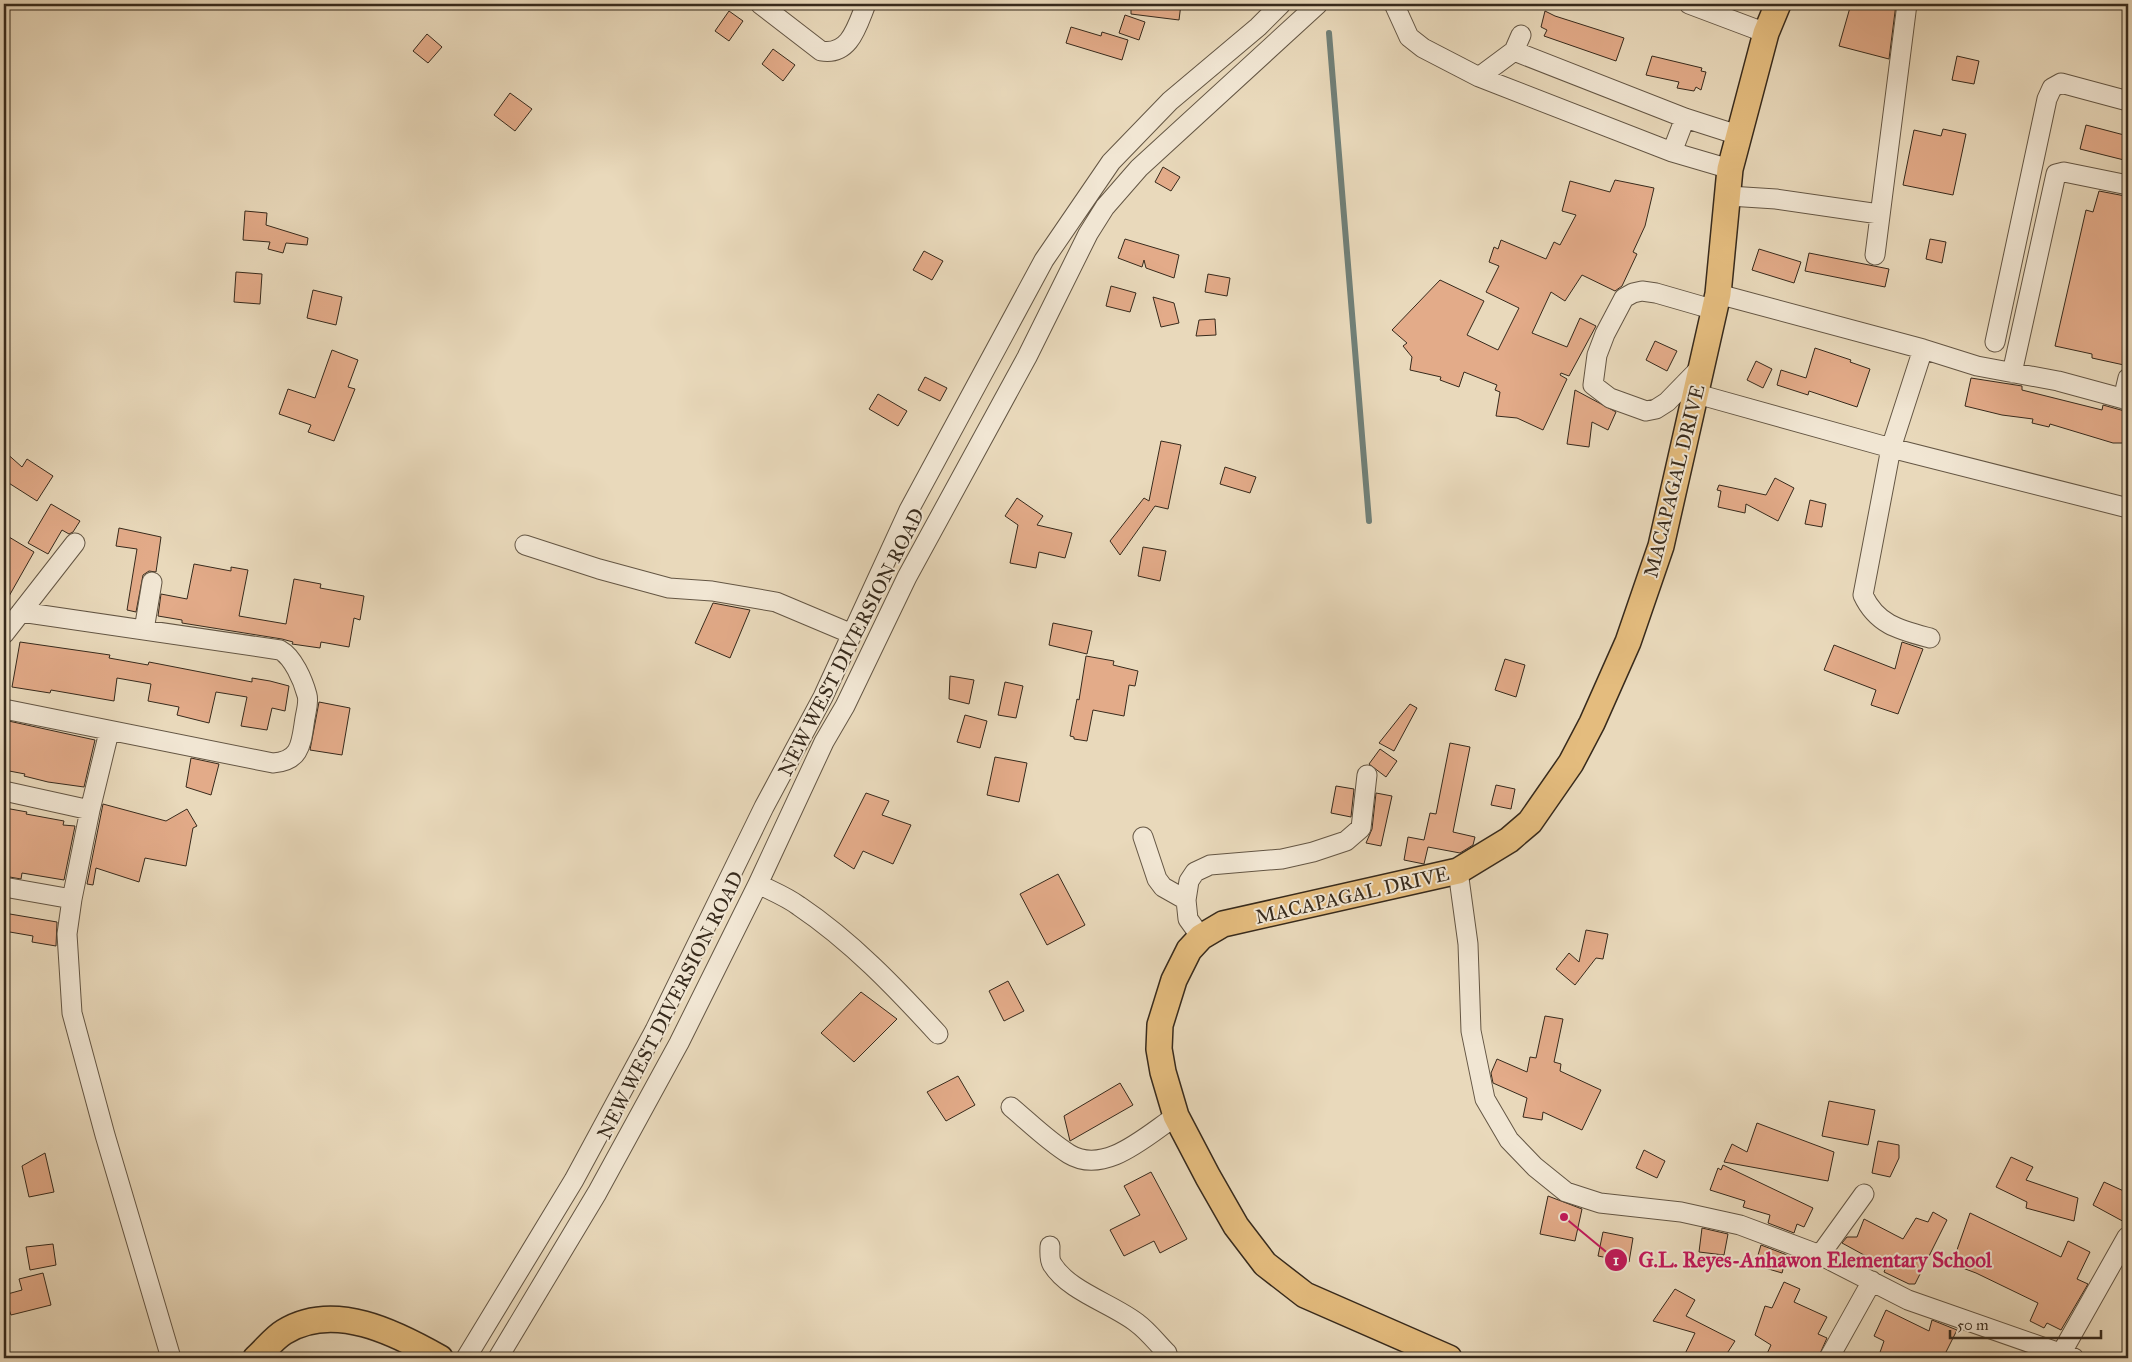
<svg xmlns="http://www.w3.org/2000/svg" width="2132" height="1362" viewBox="0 0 2132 1362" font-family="'IM FELL Great Primer',serif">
<rect width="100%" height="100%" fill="#e9d9bb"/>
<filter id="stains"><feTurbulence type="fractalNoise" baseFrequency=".004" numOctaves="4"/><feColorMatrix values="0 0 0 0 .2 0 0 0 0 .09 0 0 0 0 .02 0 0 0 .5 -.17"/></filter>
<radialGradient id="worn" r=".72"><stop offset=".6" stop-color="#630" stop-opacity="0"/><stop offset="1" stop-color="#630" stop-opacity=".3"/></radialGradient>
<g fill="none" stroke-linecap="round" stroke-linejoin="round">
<path stroke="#718078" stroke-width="6" d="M1329,33l40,488"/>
</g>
<path fill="#e3ab89" stroke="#372a1c" d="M1131,4h50l-2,16 -48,-6z
M1851,4h45l-7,55 -50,-13z
M729,11l14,10 -14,20 -14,-10z
M1545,11l10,5 69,22 -8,23 -72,-25 3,-6 -6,-3z
M1125,15l20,7 -6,18 -20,-7z
M1071,27l30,9 1,-4 26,8 -6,20 -56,-17z
M427,34l15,13 -14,16 -15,-12z
M773,49l22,16 -12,16 -21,-17z
M1652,56l50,12 -1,3 5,1 -5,18 -5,-3 -2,4 -17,-3 2,-6 -33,-7z
M1957,56l22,5 -5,23 -22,-4z
M510,93l22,16 -17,22 -21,-16z
M2086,125l42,11v25l-48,-12z
M1943,129l23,5 -13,61 -50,-10 11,-55 27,6z
M1163,167l17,10 -9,14 -16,-9z
M1615,180l39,8 -9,38 -12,26 4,2 -15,32 -7,5 -33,-16 -17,26 -14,-9 -19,41 35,14 13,-29 16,8 -27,50 -8,-3 -1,2 7,4 -24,51 -26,-12 -21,-2 4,-24 -5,-2 2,-5 -33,-13 -5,15 -19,-7 1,-3 -31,-7 2,-13 -9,-11 4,-3 -15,-13 48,-50 44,21 -17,34 31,15 21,-42 -33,-16 13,-26 -10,-4 5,-15 4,2 3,-9 45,19 8,-17 6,3 16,-30 -14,-4 8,-30 40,11z
M2099,191l26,5 -1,4 4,1v143l-4,21 -32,-7v-4l-37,-8 31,-136 7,2z
M245,211l22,2 -1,12 42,13 -1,7 -21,-2 -3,10 -15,-4 2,-7 -27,-2z
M1125,239l54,16 -5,23 -28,-10 -2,-8 -2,7 -24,-9z
M1930,239l16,3 -4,21 -16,-4z
M1759,249l42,13 -7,21 -42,-13z
M924,251l19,10 -11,19 -19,-10z
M1809,253l80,16 -4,18 -80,-16z
M236,272l26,2 -2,30 -26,-2z
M1208,274l22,4 -3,18 -22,-4z
M1111,286l25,7 -6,19 -24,-6z
M313,290l29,7 -6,28 -29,-7z
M1153,297l21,6 5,20 -18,4z
M1215,319l1,16 -20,1 3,-16z
M1655,341l22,10 -10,20 -21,-11z
M1815,348l36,12 -1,2 20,7 -13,38 -48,-16 -1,4 -31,-10 4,-15 25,8z
M332,350l26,10 -10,27 7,2 -21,52 -26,-9 3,-7 -32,-11 9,-25 27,9z
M1756,361l16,8 -9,19 -16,-8z
M925,377l22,11 -7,13 -22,-11z
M1971,378l51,8v4l80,20 1,-5 25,7v31h-15l-63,-19 -1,3 -17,-4 1,-4 -31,-4 -37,-9z
M1575,390l41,22 -8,18 -16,-8 -3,25 -22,-3z
M878,394l29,17 -9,15 -29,-17z
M1161,441l20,4 -13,64 -13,-3 -35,49 -10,-14 34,-43 5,3z
M4,451l18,16 5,-8 26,17 -16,25 -33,-21z
M1225,467l31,10 -6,16 -30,-9z
M1775,478l19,10 -16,33 -32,-17 -1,9 -27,-6 3,-16 -4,-1 2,-5 47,10z
M1017,498l26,18 -6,9 35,8 -7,25 -26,-6 -3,16 -26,-5 8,-38 -13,-9z
M1810,500l16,4 -4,23 -17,-3z
M51,504l29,17 -7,11 -4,2 -7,-4 -14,24 -20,-11z
M119,528l42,9 -5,35 -7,-1 -6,4 -7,37 -9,-2 10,-61 -21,-3z
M4,534l30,18 -30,53z
M1143,547l23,4 -6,30 -22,-5z
M194,564l37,7v-4l17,3 -9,46 47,8 8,-45 27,5 -1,4 44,8 -4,24 -6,-2 -5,29 -28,-5 -1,6 -28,-4 1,-2 -11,-3 -100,-16v-3l-24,-4 3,-22 26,5z
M713,603l37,7 -20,48 -35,-15z
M1053,623l39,8 -5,23 -38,-9z
M20,642l90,13 -1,3 39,7 1,-3 103,20v-4l18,3 19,5 -4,25 -13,-3 -5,22 -26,-4 6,-29 -31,-5 -7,31 -32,-8 2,-8 -31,-6 3,-17 -34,-6 -3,23 -63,-11 -1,3 -38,-6z
M1902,642l21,7 -25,65 -27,-9 5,-15 -52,-20 10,-25 61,24z
M1086,656l28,5 -1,4 25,6 -3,15 -6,-1 -5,31 -31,-6 -6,31 -13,-2v-2l-4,-1 7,-37 2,1z
M1505,659l20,6 -9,32 -21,-7z
M950,676l24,4 -5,24 -20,-5z
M1005,682l18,4 -7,32 -18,-3z
M319,702l31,6 -8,47 -32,-5z
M1410,704l7,4 -23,43 -15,-8z
M965,715l22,6 -7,27 -23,-6z
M4,720l91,20 -11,47 -36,-5 -24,-6 1,-2 -21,-4z
M1450,743l20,4 -17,85 22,5 -2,8 -13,8 -32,-6 -4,17 -20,-4 4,-23 16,3 6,-27 6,1z
M1380,749l17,12 -11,16 -17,-13z
M995,757l32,6 -8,39 -32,-7z
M191,758l28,6 -8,31 -25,-8z
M1496,785l19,4 -4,20 -20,-4z
M1336,786l18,3 -3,28 -20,-4z
M866,793l23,8 -7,14 29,10 -18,39 -30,-13 -9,18 -20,-13z
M1376,793l16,3 -11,50 -15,-3 6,-14z
M103,804l63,17 21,-12 10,17 -4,2 -7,38 -41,-8 -6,24 -43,-14 -3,17 -6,-1z
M5,808l22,4 -1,2 38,7 -1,4 12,1 -11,54 -42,-7 -1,6 -17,-3z
M1058,874l27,51 -38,20 -27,-51z
M4,913l53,9 -1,24 -24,-4 1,-6 -29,-5z
M1586,930l22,4 -5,25 -7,-1 -21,27 -19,-16 13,-16 10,9z
M1008,981l16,30 -20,10 -15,-30z
M861,992l36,27 -43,43 -33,-29z
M1545,1016l18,3 -9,43 7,2 -1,7 41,19 -19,40 -39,-18 -1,8 -19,-3 4,-19 -34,-15 -2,-10 6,-14 30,13 3,-15 6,1z
M958,1076l17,29 -29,16 -19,-29z
M1120,1083l13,22 -63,36 -6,-25z
M1829,1101l46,9 -7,35 -46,-9z
M1757,1123l77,29 -6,29 -104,-19 8,-18 15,8z
M1878,1141l21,4v13l-9,19 -18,-4z
M1644,1150l21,11 -8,17 -21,-10z
M45,1153l9,39 -25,5 -7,-31z
M2011,1157l22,10 -7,13 52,18 -4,23 -48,-13 1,-6 -31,-15z
M1723,1165l90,43 -9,19 -7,-3 -3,9 -26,-10 2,-8 -27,-8 2,-6 -35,-11 8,-22 3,2z
M1151,1172l36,67 -27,14 -6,-12 -30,15 -14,-26 30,-15 -16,-29z
M2104,1182l24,11v31l-35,-19z
M1548,1196l34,13 -7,32 -35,-7z
M1933,1212l14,8 -32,64h-6l-25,-12 2,-5 -44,-24 5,-6h10l7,-18 39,20 13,-21 12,4z
M1970,1213l91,44 7,-16 22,11 -13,27 11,5 -27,46 -14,-7 -3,5 -14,-7 8,-18 -62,-30 -24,-9z
M1702,1228l26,6 -4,21 -25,-3z
M1603,1232l30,6 -4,24 -31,-6z
M53,1244l3,21 -26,5 -4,-23z
M1761,1245l26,10 -5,18 -27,-8z
M43,1273l8,32 -40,10 -7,-20 18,-5 -3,-11z
M1784,1282l16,7 -6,13 33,15 -9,17 9,4 -9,20h-53l6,-13 -16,-10 10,-29 7,2z
M1675,1289l20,11 -9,16 49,25 -11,17h-41l12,-25 -42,-12z
M1886,1310l43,21 3,-11 25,10 -14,28h-65l6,-17 -10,-5z"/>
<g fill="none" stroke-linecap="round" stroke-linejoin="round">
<defs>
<path id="minor" d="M760,4l61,47c29,5 36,-25 45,-47
M1394,4l15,33 14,11 56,29 193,75 58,17
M1689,4l77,29
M1514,51l171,67 53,17
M1479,77l35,-26 7,-16
M1672,152l13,-34
M1729,196l47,3 103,15
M1875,255l32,-251
M1718,294l205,55 54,17 81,15 70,19
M1995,342l52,-243 5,-11 9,-5 67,18
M1923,349l-32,99 -28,147c14,30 37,35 67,43
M1704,364l-37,38 -11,7 -10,2 -36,-13 -17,-13 4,-30 8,-21 19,-36 9,-5 9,-2 14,2 59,17
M2012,373l44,-199 8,-2 64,13
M1697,394l194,54 237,60
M2123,399l5,-21
M525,545l74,24 70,19 43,3 64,11 76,32
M144,630l8,-48
M4,634l71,-91
M4,709l269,54c29,-2 28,-21 32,-45 1,-6 4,-16 2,-23 -4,-15 -14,-38 -27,-45l-259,-38
M4,791l86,19 -18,89 -68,-12
M90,810l19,-78
M1143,837l14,42 6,8 23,13
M1458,871l10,73 3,87 14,68 24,41 26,27 31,25 34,11 81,9 59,13 80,30 88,45 166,58
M758,884c14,7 29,13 41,22 52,35 97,82 139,128
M72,899l-5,35 5,79 33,122 66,223
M1201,937l-13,-18 -2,-19 3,-19 6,-9 15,-7 72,-6 31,-7 33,-11 15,-13 6,-53
M1011,1107c19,16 37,34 58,47 36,22 78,-19 107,-38
M1050,1246c0,6 -1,13 2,18 16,27 61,40 85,59 11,8 20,20 30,30l1,5
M1820,1255l44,-61
M2062,1352l65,-115
M466,1358l108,-178 81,-150 109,-223 59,-110 86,-187 135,-250 67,-98 59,-61 88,-74 23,-23
M498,1358l99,-165 82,-150 79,-159 66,-142 21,-36 62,-129 120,-220 61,-123 17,-27 34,-39 179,-164
M1829,1358l43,-77"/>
<path id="major" d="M256,1358c9,-8 18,-20 28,-26 50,-31 112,1 156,26
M1449,1358l-144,-63 -40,-31 -29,-38 -28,-49 -32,-61 -13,-44 -4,-23 1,-24 14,-45 15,-30 12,-13 22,-13 235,-53 51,-31 21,-18 41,-59 21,-40 36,-81 33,-96 57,-252 12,-125 36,-136 12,-29"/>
</defs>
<use href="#minor" stroke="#645644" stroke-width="21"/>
<use href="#major" stroke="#372a1c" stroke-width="28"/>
<use href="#minor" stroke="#f1e6d3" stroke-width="19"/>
<use href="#major" stroke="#e4bc7e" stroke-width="25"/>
</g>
<g text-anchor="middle" stroke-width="4" stroke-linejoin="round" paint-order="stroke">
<g font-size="20" fill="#372a1c" stroke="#f1e6d3">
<text transform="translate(1674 481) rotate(-76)" y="7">MACAPAGAL DRIVE</text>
<text transform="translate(851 642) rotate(-63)" y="7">NEW WEST DIVERSION ROAD</text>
<text transform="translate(1352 895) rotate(-13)" y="7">MACAPAGAL DRIVE</text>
<text transform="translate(670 1005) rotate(-63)" y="7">NEW WEST DIVERSION ROAD</text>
</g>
</g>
<path fill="none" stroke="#c2185b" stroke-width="2" d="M1564 1217L1616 1260"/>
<g fill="#c2185b" stroke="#f1e6d3" stroke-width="2">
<circle cx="1564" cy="1217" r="5"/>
<circle cx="1616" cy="1260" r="12"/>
</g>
<g font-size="15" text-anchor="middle" font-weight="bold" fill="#fff">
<text x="1616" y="1265">1</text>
</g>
<g font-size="21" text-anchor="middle" font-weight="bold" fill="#c2185b" stroke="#f1e6d3" stroke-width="4" stroke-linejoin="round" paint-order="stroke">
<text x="1815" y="1267">G.L. Reyes-Anhawon Elementary School</text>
</g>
<rect width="2132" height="1362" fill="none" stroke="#e9d9bb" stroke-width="20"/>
<rect x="5" y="5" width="2122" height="1352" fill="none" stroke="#372a1c" stroke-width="2.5"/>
<rect x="10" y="10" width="2112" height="1342" fill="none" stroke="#372a1c"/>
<path d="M1950 1330v8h151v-8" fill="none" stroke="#372a1c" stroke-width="2.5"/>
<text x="1957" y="1330" font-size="15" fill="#372a1c" stroke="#f1e6d3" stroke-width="4" paint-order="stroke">50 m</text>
<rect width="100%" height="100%" filter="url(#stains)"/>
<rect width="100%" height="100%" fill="url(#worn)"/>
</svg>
